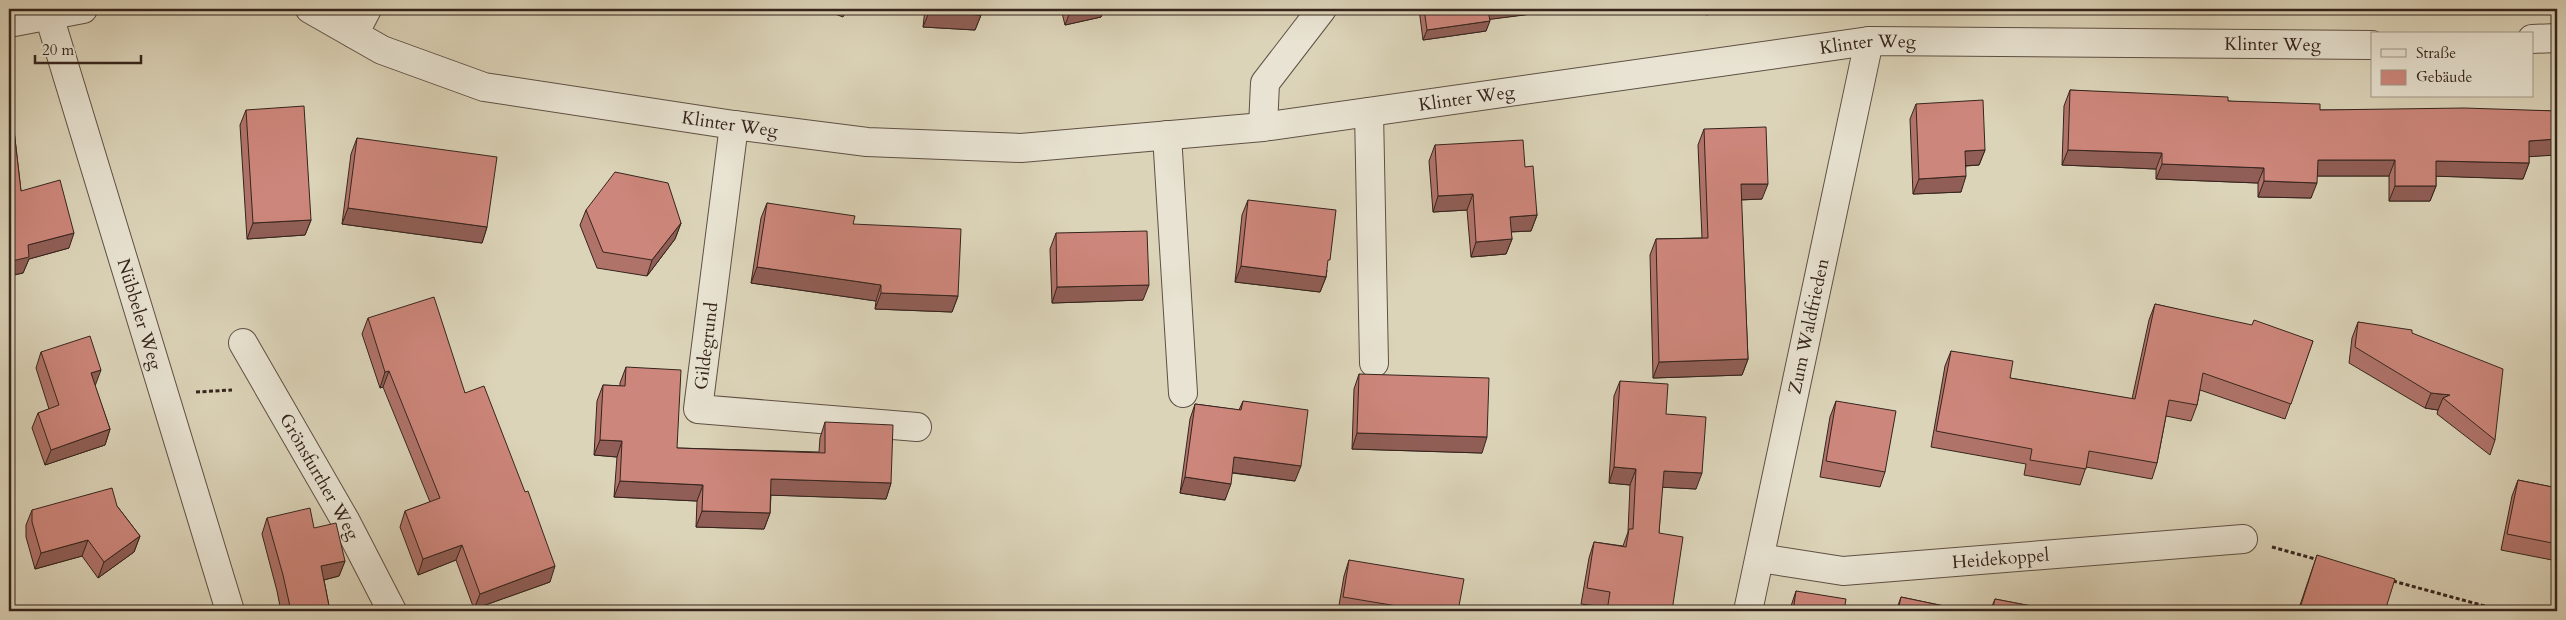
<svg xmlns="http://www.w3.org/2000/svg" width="2566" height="620" viewBox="0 0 2566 620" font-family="Cardo,serif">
<rect width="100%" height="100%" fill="#dcd4b9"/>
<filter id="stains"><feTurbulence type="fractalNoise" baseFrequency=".004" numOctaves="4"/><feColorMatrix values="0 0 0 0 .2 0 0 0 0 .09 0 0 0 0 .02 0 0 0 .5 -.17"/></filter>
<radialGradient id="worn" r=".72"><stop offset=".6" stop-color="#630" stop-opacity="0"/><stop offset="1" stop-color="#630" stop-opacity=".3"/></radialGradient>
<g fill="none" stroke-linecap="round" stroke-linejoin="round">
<defs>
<g id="minor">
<path id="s1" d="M47,9l183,602"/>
<path id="s2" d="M310,9l72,41 102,37 250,38 133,17 154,6 242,-21 606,-86 503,4"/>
<path d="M9,23l74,-14"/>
<path d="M354,34l13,-25"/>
<path d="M2532,39l25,-1"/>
<path d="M1369,112l5,251"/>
<path d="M734,125l-36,284 219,18"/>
<path d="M1263,127l2,-44 57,-74"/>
<path d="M1167,135l16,258"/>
<path id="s3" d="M243,343l102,177 47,91"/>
<path id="s4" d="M1760,558l83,13 400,-32"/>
<path id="s5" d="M1748,611l121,-570"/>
</g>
</defs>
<use href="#minor" stroke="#5f5044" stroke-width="30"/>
<path stroke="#35241d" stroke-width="3" stroke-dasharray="4 2.5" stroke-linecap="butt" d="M196,392l36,-2
M2272,547l47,13
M2393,581l110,30"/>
<use href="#minor" stroke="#e8e3d2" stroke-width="28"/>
</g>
<path fill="#b0736a" stroke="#35241d" d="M822,9h25l-4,8z
M925,9h56v6l-6,15 -52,-3z
M1061,9h43l-3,8 -36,8z
M1419,9h152l-81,10 -4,12 -63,9z
M1680,9h30l-2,6z
M9,87l12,104 48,57 -40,11 -6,14 -14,3z
M2070,90l158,11 92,9 237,1v44l-28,1v7l-6,16 -87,-3v10l-6,15h-41v-25h-72l-6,22 -53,-1v-14l-102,-4v-10l-94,-4 2,-59z
M1916,104l69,46 -6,15 -13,1 -5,26 -48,2 -3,-75z
M246,110l65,110 -6,15 -58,4 -7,-114z
M1704,129l58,70 -21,1 7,159 -6,16 -89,3 -3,-123 6,-16 46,-1 -4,-93z
M357,138l130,89 -5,16 -140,-19 9,-70z
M1435,145l90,22 12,48 -6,16 -20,1 1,7 -6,15 -35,3 -4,-47 -34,2 -4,-51z
M1248,200l79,70 -1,7 -6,15 -85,-10 7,-67z
M767,203l86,21 105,72 -6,16 -77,-3 1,-8 -125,-18 10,-65z
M586,210l95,13 -6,16 -28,37 -50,-8 -17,-43z
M1056,233l87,67 -91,3 -2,-54z
M2155,304l158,37 -28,78 -85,-29 -3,15 -6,16 -25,-5 -9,47 -5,16 -66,-12 -6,18 -56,-10 2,-11 -95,-17 14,-81 6,-15 59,27 122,21 17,-79z
M368,318l97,75 85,189 -76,27 -18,-49 -38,15 -18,-48 5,-16 25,-9 -47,-115 -3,1 -18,-54z
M2358,322l54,11 83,107 -5,15 -53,-41 1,-4 -13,-2 -76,-45 3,-25z
M41,352l54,34 15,43 -5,16 -60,20 -13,-37 6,-15 11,-4 -13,-41z
M626,367l51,81 142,4 1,-14 5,-16 66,61 -5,16 -115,-4 -1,18 -6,16 -68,-2 1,-26 -83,-4 3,-40 -23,-2 3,-54 6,-16 17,1v-3z
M1359,374l123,79 -130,-4 2,-60z
M1620,381l46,33 30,75 -34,-2 -3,46 13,78h-68l1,-4 -24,-3 8,-46 5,-16 29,4 5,-14 2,-47 -21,-2 5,-87z
M1243,401l52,80 -63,-8 -7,27 -45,-7 10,-74 5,-15 44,6z
M1836,401l49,71 -5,15 -60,-10 10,-60z
M2518,480l39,8v73l-56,-11 11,-54z
M117,506l23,30 -6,16 -36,26 -16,-22 -47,13 -9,-32v-12l6,-15z
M267,518l47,10 31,33 -6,15 -15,4 6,31h-49l-4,-20 -15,-57z
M2317,555l68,56h-87z
M1349,560l109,51h-120l6,-35z
M1796,591l48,20h-54l1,-5z
M1901,597l67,14h-72z
M1995,599l62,12h-67z"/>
<path fill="#905e56" stroke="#35241d" d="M1071,9h33l-3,8 -36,8z
M1496,9h75l-86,11 3,-10z
M929,12l52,3 -6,15 -52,-3z
M1490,21l-4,10 -63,9 4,-10z
M2557,139v16l-33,2 5,-16z
M1985,150l-6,15 -20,1 6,-15z
M2068,150l94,3 -6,16 -94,-4z
M2318,160h77l-6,16h-77z
M2436,161l93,2 -6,16 -93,-3z
M2162,164l102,4 -6,15 -102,-4z
M1966,176l-5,16 -48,2 6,-15z
M2264,181l53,2 -6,15 -53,-1z
M1741,184h27l-6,15 -27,1z
M2395,186h41l-6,15h-41z
M1473,194l-6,16 -34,2 5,-16z
M348,208l139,19 -5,16 -140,-19z
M1537,215l-6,16 -27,1 6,-15z
M311,220l-6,15 -58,4 6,-16z
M681,223l-6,16 -28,37 5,-16z
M74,233l-5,15 -40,11 -6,14 -14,3v-5l3,-10 16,-16z
M1512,239l-6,15 -35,3 5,-15z
M1241,266l85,11 -6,15 -85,-10z
M757,267l124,18 -5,16 -125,-18z
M1149,285l-6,15 -91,3 5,-16z
M881,293l77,3 -6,16 -77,-3z
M1748,359l-6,16 -89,3 6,-16z
M101,370l-6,16 -4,-13z
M389,371l-6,16 -3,1 5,-16z
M2431,393l19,2 -7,3 -5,12 -13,-2z
M110,429l-5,16 -60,20 6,-15z
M1357,433l130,4 -5,16 -130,-4z
M600,440l22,1 -5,16 -23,-2z
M1234,457l67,9 -6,15 -67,-9z
M1614,467l22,2 -6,16 -21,-2z
M1664,471l38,2 -6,16 -38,-2z
M1185,477l46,7 -6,16 -45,-7z
M771,479l120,4 -5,16 -120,-4z
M620,481l83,4 -6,16 -83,-4z
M702,511l68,2 -6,16 -68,-2z
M140,536l-6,16 -36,26 6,-16z
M88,540l-6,16 -47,13 6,-16z
M462,545l-6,15 -38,15 5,-16z
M345,561l-6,15 -24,6 6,-16z
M555,566l-5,16 -76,27 6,-15z"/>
<path fill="#cd867b" stroke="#35241d" d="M929,9h52v6l-52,-3z
M1424,9h72l-8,1 2,11 -63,9z
M9,87l12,104 39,-11 14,53 -46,12 1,12 -17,4 -3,-14z
M2070,90l158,7v4l92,3v6l144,-2 93,3v28l-28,2v22l-93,-2v25h-41v-26h-77l-1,23 -53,-2v-13l-102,-4v-11l-94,-3z
M1983,100l2,50 -20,1 1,25 -47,3 -3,-75z
M304,106l7,114 -58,3 -7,-113z
M1766,127l2,57h-27l7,175 -89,3 -3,-123 52,-1 -4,-109z
M357,138l140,19 -10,70 -139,-19z
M1523,140l2,27 8,-1 4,49 -27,2 2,22 -36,3 -3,-48 -35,2 -3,-51z
M615,172l53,11 13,40 -29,37 -49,-8 -17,-42z
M1248,200l88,10 -6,50h-2l-2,17 -85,-11z
M767,203l88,13 -2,8 108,5 -3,67 -77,-3v-8l-124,-18z
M1147,231l2,54 -92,2 -1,-54z
M434,297l31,96 19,-7 41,106 3,-1 27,75 -75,28 -18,-49 -39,14 -18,-48 35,-13 -51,-127 -4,1 -17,-54z
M2155,304l97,21 2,-5 59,21 -22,63 -88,-31 -6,32 -28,-5 -12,63 -68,-12 -3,18 -56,-9 2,-11 -96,-18 15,-80 62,10 -3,17 125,21z
M2358,322l54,8v3l91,36 -8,71 -52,-42 7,-3 -19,-2 -76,-46z
M90,336l11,34 -10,3 19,56 -59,21 -13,-37 21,-8 -18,-53z
M626,367l55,3 -4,78 148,5v-31l68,3 -2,58 -120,-4 -1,34 -68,-2 1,-26 -83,-4 2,-40 -22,-1 3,-55 22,1z
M1359,374l130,4 -2,59 -130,-4z
M1620,381l48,3 -2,30 40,3 -4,56 -38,-2 -5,62 24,4 -11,74h-65l3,-19 -23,-4 7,-46 32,5 3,-18h4l3,-60 -22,-2z
M1243,401l65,9 -7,56 -67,-9 -3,27 -46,-7 10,-73 46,6z
M1836,401l60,10 -11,61 -59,-11z
M2518,480l39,8v56l-50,-10z
M112,488l5,18 23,30 -36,26 -16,-22 -47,13 -9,-31v-12z
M310,508l4,20 22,-5 9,38 -24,5 9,45h-39l-8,-36 -16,-57z
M2317,555l78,24 -10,32h-86z
M1349,560l115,19 -6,32h-62l1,-5 -54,-9z
M1796,591l50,8 -2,12h-51z
M1901,597l67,14h-70z
M1995,599l62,12h-65z"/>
<g text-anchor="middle" stroke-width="4" stroke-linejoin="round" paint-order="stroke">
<g font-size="18" fill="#35241d" stroke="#e8e3d2">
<text dy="6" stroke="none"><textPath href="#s2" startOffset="1991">Klinter Weg</textPath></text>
<text dy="6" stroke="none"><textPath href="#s2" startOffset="1586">Klinter Weg</textPath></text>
<text dy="6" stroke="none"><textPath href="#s2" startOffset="1181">Klinter Weg</textPath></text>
<text dy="6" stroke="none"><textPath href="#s2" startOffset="440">Klinter Weg</textPath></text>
<text dy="6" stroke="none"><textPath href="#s1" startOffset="319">Nübbeler Weg</textPath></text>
<text dy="6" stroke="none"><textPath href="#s5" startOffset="291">Zum Waldfrieden</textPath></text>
<text transform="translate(706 346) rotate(-83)" y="6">Gildegrund</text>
<text dy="6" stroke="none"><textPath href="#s3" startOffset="154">Grönsfurther Weg</textPath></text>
<text dy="6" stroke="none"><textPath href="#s4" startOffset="242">Heidekoppel</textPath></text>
</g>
</g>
<rect width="2566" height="620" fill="none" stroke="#dcd4b9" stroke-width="30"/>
<rect x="10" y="10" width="2546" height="600" fill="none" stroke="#35241d" stroke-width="2.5"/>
<rect x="15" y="15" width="2536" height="590" fill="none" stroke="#35241d"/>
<rect x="2371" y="32" width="162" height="65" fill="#e8e3d2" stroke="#a0978a"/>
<rect x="2381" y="49" width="25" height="8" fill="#e8e3d2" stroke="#a0978a"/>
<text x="2416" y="58" font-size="15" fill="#35241d">Straße</text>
<rect x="2381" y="70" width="25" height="15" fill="#cd867b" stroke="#a0978a"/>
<text x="2416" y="82" font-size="15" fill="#35241d">Gebäude</text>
<path d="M35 55v8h106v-8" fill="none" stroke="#35241d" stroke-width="2.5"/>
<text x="42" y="55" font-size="15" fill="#35241d" stroke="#e8e3d2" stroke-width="4" paint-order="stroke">20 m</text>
<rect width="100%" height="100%" filter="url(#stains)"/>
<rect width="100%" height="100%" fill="url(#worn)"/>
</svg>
